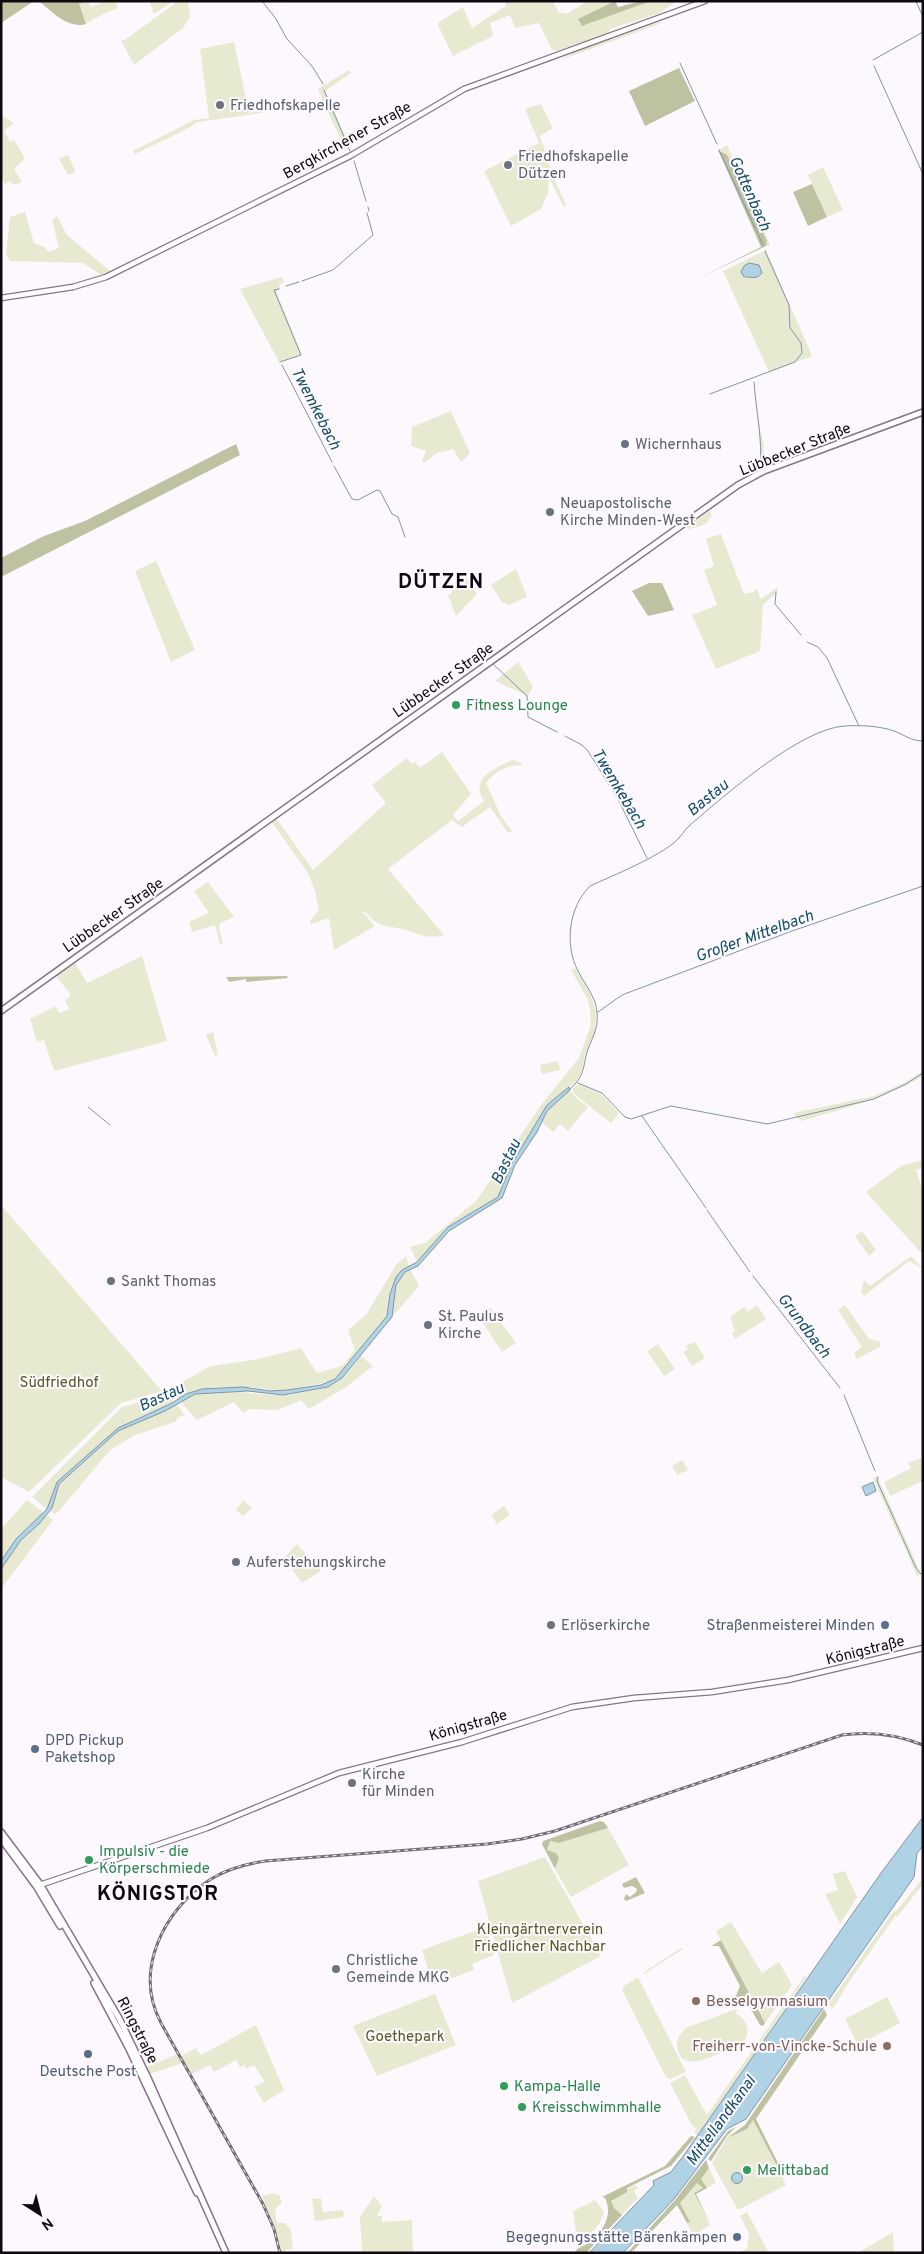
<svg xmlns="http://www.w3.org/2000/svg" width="924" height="2254" viewBox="0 0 924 2254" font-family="Overpass,sans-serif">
<rect width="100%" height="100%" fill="#fdf8fd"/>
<path fill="#e7ead1" d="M88,1l3,6 16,-6h8l3,7 -13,5 -19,11 -7,-20z
M149,1h22l1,1 -18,12z
M178,1h10l2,16 -7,11 -49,37 -13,-25h4z
M504,1h48l7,11 7,2 22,-13h27l-13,7 -20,18 69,-25h25l-16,12 -50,16 -2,5 -52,17 -4,-1 -13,-27 -24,5 -5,-13 -20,8 3,13 -40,20 -15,-31 1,-3 24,-15 9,21 34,-22z
M660,22l2,1 -101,37 16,-9z
M234,42l15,71 26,-6v3l-27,5 -50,7 -17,10 -46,22 -2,-3 61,-31 15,-2 -9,-69z
M349,70l2,3 -26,18 26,57 -6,2 -27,-61z
M541,104l12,24 -13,8 13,40 13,29 -2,2 -15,-29 -1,15 -7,16 -30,17 -27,-55 55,-28 -14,-34z
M1,115l13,8 -10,8 6,11 4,-2 11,18 -11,11 8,13 -9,3 -3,-4 -5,3 -4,-7z
M727,145l43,100 -4,1 1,-5 -26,-58 -19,-32 -4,-1z
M68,155l7,15 -2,4 -5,1 -9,-16z
M823,167l20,43 -16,7 -19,-42z
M25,212l9,31 11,4 3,5 11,-4 -7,-28 5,-4 10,19 43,36 -9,4 -18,-12 -73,-2 -4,-7 4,-37z
M766,250l46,106 -43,16 -46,-101z
M282,277l2,6 -5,2 1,4 -4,2 26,64 -23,7 -39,-73z
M451,411l19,42 -9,9 -8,-13 -16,4 -12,9 -3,-1 4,-10 -15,-5 1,-19z
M756,411l8,35 -2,21 -3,2 2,-18z
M710,511l2,5c-7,10 -12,11 -24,13l-1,-2z
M721,534l23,60 10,-2 2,-4 5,11 17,-12 -1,5 -14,13 -3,46 -44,18 -24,-54 25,-10 -13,-35 10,-4 -8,-27z
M156,561l39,89 -24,12 -36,-91z
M516,569l11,28 -18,8 -7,-3 -11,-17z
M465,576l12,18 -21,22 -8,-21 4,-2 -2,-7z
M518,662l15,24 -5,10 -33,-15z
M442,752l29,42 -18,21 5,6 26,-20c-15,-23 11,-33 29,-41l8,3 1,2c-16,1 -26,5 -36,18l15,33 11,15 -4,2 -18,-26 -28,20 -10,-7 -64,49 56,66c-17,5 -27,-2 -42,-6 -8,-2 -17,-2 -24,-6 -7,-3 -8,-9 -16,-12l13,15 -41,24 -5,-32 -18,6 -1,-3 9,-11 -4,-19 -7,-18 -37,-52 5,-3 37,52 73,-67 -14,-18 35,-27 5,6 3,-2 5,6z
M208,882l26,35 -14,6 -1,4 4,16 -3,1 -5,-19 -23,7 -3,-10 20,-9 -15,-22z
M142,956l25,85 -113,30 -10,-31 -7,2 -7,-23 26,-13 3,7 11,-4 -5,-8 6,-6 -15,-19 19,-13 12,20z
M575,968l15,25 6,19 -1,20 -10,23 -3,15 -5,11 -30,24 -36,60 -13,32 -42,25 -39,40 -7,-15 15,-4 52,-43 64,-95 38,-47 12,-33 -1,-16 -2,-9 -17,-30z
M213,1032l5,23 -3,1 -9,-21z
M558,1061l2,9 -18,4 -2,-9z
M923,1071v5c-38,23 -81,33 -122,45l-8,-8 81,-17 30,-13z
M579,1084l22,10 18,19 -8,10 -37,-29 -2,-5z
M570,1090l4,6 14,11 -20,24 -8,-7 -7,8 -11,-10 8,-15z
M923,1160v8l-7,2 7,22v63l-57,-63 35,-26z
M1,1205l161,186 -41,12 -92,89 -28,-15z
M862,1231l14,19 -7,6 -14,-20z
M406,1256l3,10 -7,4 -10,16 -5,30 -46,57 -12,9 -50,9 -28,-4 -40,1 -25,6 -8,5 -9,-10 42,-23 48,-7 42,-11 16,25 25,-7 13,-16 -7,-20 18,-15 30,-50z
M911,1256l12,13 -14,-8 -45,35 -3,-4 3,-12 6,6z
M410,1269l9,17 -27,31c5,-21 -3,-33 18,-48z
M757,1305l9,14 -31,20 -3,-6 3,-2 -5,-14 14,-10 4,5z
M845,1305l24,34 10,2 2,5 -24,13 -3,-6 8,-6 -24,-37z
M490,1307l26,36 -14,9 -23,-35z
M695,1342l10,16 -13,8 -9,-14 5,-3 -2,-3z
M658,1344l17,25 -11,7 -17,-25z
M361,1356l12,10 -27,21 -37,22 -8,-9 -24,10 -27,-1 -7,4 -9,-11 -37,18 -17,-19c30,-17 66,-7 98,-6 10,1 21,-2 31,-4 8,-1 18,-2 25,-7 11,-7 19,-18 27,-28z
M168,1395l6,7 -47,21 -70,59 -10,27 -15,-12 90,-90z
M176,1404l9,11 -6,2 -4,5 -40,13 -25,15 -50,60 -5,4 -5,-3 9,-27 48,-43 11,-10z
M921,1458l2,23 -33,15 -6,-14 27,-14 -3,-5z
M682,1460l6,10 -11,5 -5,-9z
M877,1476l26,58 -4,2 -26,-58z
M27,1500l17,13 -28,26 -15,22v-32z
M243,1500l9,8 -9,8 -7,-6z
M504,1506l6,9 -13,9 -6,-9z
M47,1515l6,5 -52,69v-20l20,-29z
M904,1535l17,39 -4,2 -17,-39z
M297,1544l24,27 -19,12 -18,-25z
M608,1828l21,37 -58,32 -16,-28 4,-11 -3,-5 -9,-3 3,-9 9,2z
M545,1857l56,99 -89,47 -34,-122z
M845,1871l12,26 -17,27 -15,-30 13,-4 -5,-16z
M923,1878v6l-26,33 -1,-2 -47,67 -17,28 -3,-7 64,-91 4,-2z
M731,1922l31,51 17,-11 13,23 -27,38 -49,-92z
M486,1927l8,28 -22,9 2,6 -41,15 -11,-35z
M681,1948l2,1 -39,25v-2z
M805,1975l1,3 -109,158 -3,-5 3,-3 -4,-1 -23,-44 15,-8 22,40z
M638,1977l48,95 -16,7 -4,-2 -44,-87 2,-4z
M435,1994l21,51 -79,31 -24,-50z
M887,1997l13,26 -42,22 -13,-26z
M736,2009l1,3 -2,1c13,6 18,23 5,32 -6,5 -15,7 -22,9 -16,7 -41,17 -41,-12l2,-6 7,-8z
M256,2025l28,65 -20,13 -10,-16 11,-5 -11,-17 -8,4 -2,-4 -4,2 -4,-7 -22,12 -4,-7 -21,11 -7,-13 -32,11 -3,-7 30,-13 3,3 16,-9 5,7z
M753,2120l33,65 -48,25 -26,-47 15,-25z
M709,2168l7,15 -9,5 -7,-9z
M697,2183l6,5 -9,5 16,32 -17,11 -6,-13 2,-1 -10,-19z
M635,2185l3,3 -4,3 4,7 -16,17 -8,-7 -4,-7 17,-9v-3z
M272,2193l7,2 3,7 -7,8 2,13h8l6,7 2,19 -7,1v3h-5l-5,-22 -14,-35z
M374,2196l8,10 -5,10h5v6l30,-2 1,33h-51l-2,-36z
M321,2198l2,14 20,-2 1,7 -29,4 -3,-22z
M595,2200l9,11c-2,13 -14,26 -27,28l-4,-28z
M747,2212l22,41h-31l9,-5 2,-14 -9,-18z
M893,2232l1,21h-36z"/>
<path fill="#bec2a1" d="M1,1h33l-33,22z
M39,1h48l-8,3 7,20c-18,5 -34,-12 -47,-23z
M615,1l3,6 23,-6h10l-69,25 -4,-7z
M679,68l16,33 -50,25 -16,-35z
M718,150l9,5 40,86 -1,5 -67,32 62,-31z
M812,184l15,33 -19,9 -15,-34z
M236,444l4,11 -239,122v-19l43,-22 41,-15z
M649,583h13l12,27 -26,6 -16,-25z
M287,976l1,2 -42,4v-3l-17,3 -3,-5z
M600,1821l4,1 4,6 -49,15 -9,-2 -3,9 9,3 3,5 -4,11 -13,-25 1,-3z
M636,1877l9,16 -19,8 -2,-2 2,-5 4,3 6,-5 1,-3 -5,-3 -8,2 -2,-4z
M721,1940l44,83 -2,3 -3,-1 -12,-21 -13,-6 5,-12 -21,-40h-8z
M824,2009l3,6 -71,104 28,56 -2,1 -29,-56 -6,9 -20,9 18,-13z
M736,2127l-9,9 -16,25 -3,-2 20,-28z
M691,2136l4,1 -24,29 -44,22v4l-16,9 3,7 8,7 -36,38h-12c4,-6 8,-6 13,-9 15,-11 27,-28 18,-46l-3,-1 63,-31z
M706,2160l3,8 -8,11 6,9 -11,6 15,31 -17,-32 9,-5 -6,-5 -17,20 10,19 -3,1 -10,-18 -46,48h-4l48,-53z"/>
<path fill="#b0d2e5" stroke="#8095a5" d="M749,263l10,2 3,8c-7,8 -11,3 -18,4l-3,-5 3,-6z
M569,1087l1,3 -23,21 -10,21 -22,33 -13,33 -53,33 -31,35 -13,6 -9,13 -4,32 -50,61 -14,9 -45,8 -35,-4 -53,3 -30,17 -47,20 -59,53 -7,24 -13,16 -18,16 -20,29v-8l15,-22 31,-30 10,-27 61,-54 54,-25 14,-9 16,-5 41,-2 27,4 17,-1 34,-5 14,-6 52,-63 3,-22 6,-17 6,-7 15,-8 31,-35 50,-30 13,-32 36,-60z
M873,1482l3,9 -10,5 -4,-9z
M923,1817v29l-6,7 -3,24 -168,242 -19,10 -53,70 -51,54h-34l65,-68 -1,-4 18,-9 13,-17 197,-282z
M731.5 2178a5.5 5.5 0 1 1 11 0a5.5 5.5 0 1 1-11 0Z"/>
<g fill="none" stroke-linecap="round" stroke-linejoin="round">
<path stroke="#8095a5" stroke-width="1" d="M262,1l14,18 11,20 25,27 11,18
M916,1l7,16
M873,60l50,-28
M680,63l37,81
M874,66l48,106
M324,90l26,61
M719,150l44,95
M354,161l12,40
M368,207l1,4
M302,281l31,-11 40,-35 -6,-22
M286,286l13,-4
M279,289l-5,1 27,65 -21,7
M282,365l50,97
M754,382c2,29 9,58 6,87
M710,394l85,-32 7,-9 -1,-10 -11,-15 -1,-23 -24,-54
M334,466l18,33 6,1 19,-10 3,1 12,23 6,3 7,20
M776,592l-1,12 26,31
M807,642l11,5 9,11 32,68
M493,664l34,32 1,21 29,15
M565,736l17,9 6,6 30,48 29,59
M598,1012l24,-17 170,-64 131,-45
M578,1083l24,10 23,24 6,2 40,-13 96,18 107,-25 32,-15 17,-11
M570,1089c12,-10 13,-18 16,-33 4,-17 13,-24 11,-44 -1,-15 -12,-27 -19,-41 -14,-27 -9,-64 12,-85 24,-11 66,-28 85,-44 6,-5 9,-12 15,-17 34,-29 111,-97 155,-99 16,-1 35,0 49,5 11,4 17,10 29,10
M88,1107l22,18
M642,1116l64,92
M707,1210l43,62
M753,1276l87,112
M844,1395l31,76
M878,1477l-1,4 39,87 5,6"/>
<defs>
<path id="secondary" d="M1,298l72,-11 33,-10 244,-121 114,-67 241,-88
M37,1886l170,-58 132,-55 123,-31 110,-35 62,-9 78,-6 76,-12 135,-32"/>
<path id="primary" d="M1,1011l737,-526 26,-14 159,-59
M1,1832l39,52 79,134 29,60 78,175
M1,1839l35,47 24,40
M94,1983l34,64 69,146"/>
</defs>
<use href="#secondary" stroke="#89738b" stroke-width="7"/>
<use href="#primary" stroke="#89738b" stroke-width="8"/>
<use href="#secondary" stroke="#fff" stroke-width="4.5"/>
<use href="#primary" stroke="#fff" stroke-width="5"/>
<defs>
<path id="rail" d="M280,2253l-6,-24 -11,-25 -102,-181c-28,-53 3,-114 50,-144 16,-10 35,-15 54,-18l222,-17 35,-5 33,-8 287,-96c29,-4 54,-1 81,10"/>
</defs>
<use href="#rail" stroke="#746d75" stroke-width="3"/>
<use href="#rail" stroke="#fdf8fd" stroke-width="1" stroke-dasharray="4" stroke-linecap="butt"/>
</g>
<g fill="#6b7280" stroke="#fdf8fd" stroke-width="2">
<circle cx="220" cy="105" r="5"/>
<circle cx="508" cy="165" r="5"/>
<circle cx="625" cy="444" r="5"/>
<circle cx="550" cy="512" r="5"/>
<circle cx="111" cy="1281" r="5"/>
<circle cx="428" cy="1325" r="5"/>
<circle cx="236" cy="1562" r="5"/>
<circle cx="551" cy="1625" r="5"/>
<circle cx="352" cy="1783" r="5"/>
<circle cx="336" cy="1969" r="5"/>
</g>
<g fill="#2e9e5b" stroke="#fdf8fd" stroke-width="2">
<circle cx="456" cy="705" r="5"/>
<circle cx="89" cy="1860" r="5"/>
<circle cx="504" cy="2086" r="5"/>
<circle cx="522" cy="2107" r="5"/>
<circle cx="747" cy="2170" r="5"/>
</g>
<g fill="#5c6f8a" stroke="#fdf8fd" stroke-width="2">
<circle cx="885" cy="1625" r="5"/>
<circle cx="35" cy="1749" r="5"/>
<circle cx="88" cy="2054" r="5"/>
<circle cx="737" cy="2237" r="5"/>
</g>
<g fill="#8d6e63" stroke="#fdf8fd" stroke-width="2">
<circle cx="696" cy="2001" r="5"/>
<circle cx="887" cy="2046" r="5"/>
</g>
<g text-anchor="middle" stroke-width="4" stroke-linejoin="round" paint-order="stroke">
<g font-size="15" fill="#5b616d" stroke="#fdf8fd" text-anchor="start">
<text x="230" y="110">Friedhofskapelle</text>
<text x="518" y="161">Friedhofskapelle<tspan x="518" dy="17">Dützen</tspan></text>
<text x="635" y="449">Wichernhaus</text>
<text x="560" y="508">Neuapostolische<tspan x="560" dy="17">Kirche Minden-West</tspan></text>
<text x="121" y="1286">Sankt Thomas</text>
<text x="438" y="1321">St. Paulus<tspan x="438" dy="17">Kirche</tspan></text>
<text x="246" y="1567">Auferstehungskirche</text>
<text x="561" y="1630">Erlöserkirche</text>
<text x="362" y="1779">Kirche<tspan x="362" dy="17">für Minden</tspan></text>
<text x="346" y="1965">Christliche<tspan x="346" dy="17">Gemeinde MKG</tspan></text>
</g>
<g font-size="15" fill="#100811" stroke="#fdf8fd">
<text transform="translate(347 140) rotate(-29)" y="5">Bergkirchener Straße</text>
<text transform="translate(795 449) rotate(-22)" y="5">Lübbecker Straße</text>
<text transform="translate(443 680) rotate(-35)" y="5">Lübbecker Straße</text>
<text transform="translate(113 915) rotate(-35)" y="5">Lübbecker Straße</text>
<text transform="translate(865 1650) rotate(-14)" y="5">Königstraße</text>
<text transform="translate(468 1725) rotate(-16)" y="5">Königstraße</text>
<text transform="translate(138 2030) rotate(63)" y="5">Ringstraße</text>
</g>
<g font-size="15" fill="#27864d" stroke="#fdf8fd" text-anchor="start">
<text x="466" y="710">Fitness Lounge</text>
<text x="99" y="1856">Impulsiv - die<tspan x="99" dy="17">Körperschmiede</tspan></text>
<text x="514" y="2091">Kampa-Halle</text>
<text x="532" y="2112">Kreisschwimmhalle</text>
<text x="757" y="2175">Melittabad</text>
</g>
<g font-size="15" fill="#555924" stroke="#fdf8fd">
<text x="59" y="1387">Südfriedhof</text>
<text x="540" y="1934">Kleingärtnerverein<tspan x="540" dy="17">Friedlicher Nachbar</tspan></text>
<text x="405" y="2041">Goethepark</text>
</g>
<g font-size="15" fill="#4e5e75" stroke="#fdf8fd" text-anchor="end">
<text x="875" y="1630">Straßenmeisterei Minden</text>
<text x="45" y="1745" text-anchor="start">DPD Pickup<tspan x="45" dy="17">Paketshop</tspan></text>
<text x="88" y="2076" text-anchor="middle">Deutsche Post</text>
<text x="727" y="2242">Begegnungsstätte Bärenkämpen</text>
</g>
<g font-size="15" fill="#785e54" stroke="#fdf8fd" text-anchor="start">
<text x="706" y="2006">Besselgymnasium</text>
<text x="877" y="2051" text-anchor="end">Freiherr-von-Vincke-Schule</text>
</g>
<g font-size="16" font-style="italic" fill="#0f4e69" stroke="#fdf8fd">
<text transform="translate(751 193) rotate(66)" y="6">Gottenbach</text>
<text transform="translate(317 408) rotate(63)" y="6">Twemkebach</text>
<text transform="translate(620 788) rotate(59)" y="6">Twemkebach</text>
<text transform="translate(707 797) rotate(-39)" y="6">Bastau</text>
<text transform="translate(754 935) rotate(-20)" y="6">Großer Mittelbach</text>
<text transform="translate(505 1161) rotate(-64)" y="6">Bastau</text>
<text transform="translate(805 1325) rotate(53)" y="6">Grundbach</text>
<text transform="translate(161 1396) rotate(-25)" y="6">Bastau</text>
<text transform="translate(720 2120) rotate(-54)" y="6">Mittellandkanal</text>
</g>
<g font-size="20" font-weight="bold" letter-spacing="1" fill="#100811" stroke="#fdf8fd">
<text x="441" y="588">DÜTZEN</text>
<text x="158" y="1900">KÖNIGSTOR</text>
</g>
</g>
<rect width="924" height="2254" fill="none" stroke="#100811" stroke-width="5"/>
<g transform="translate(40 2214) rotate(144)" stroke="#fdf8fd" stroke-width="4" paint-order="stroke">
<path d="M0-4L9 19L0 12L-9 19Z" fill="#100811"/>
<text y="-8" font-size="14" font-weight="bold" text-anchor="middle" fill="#100811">N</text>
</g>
</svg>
